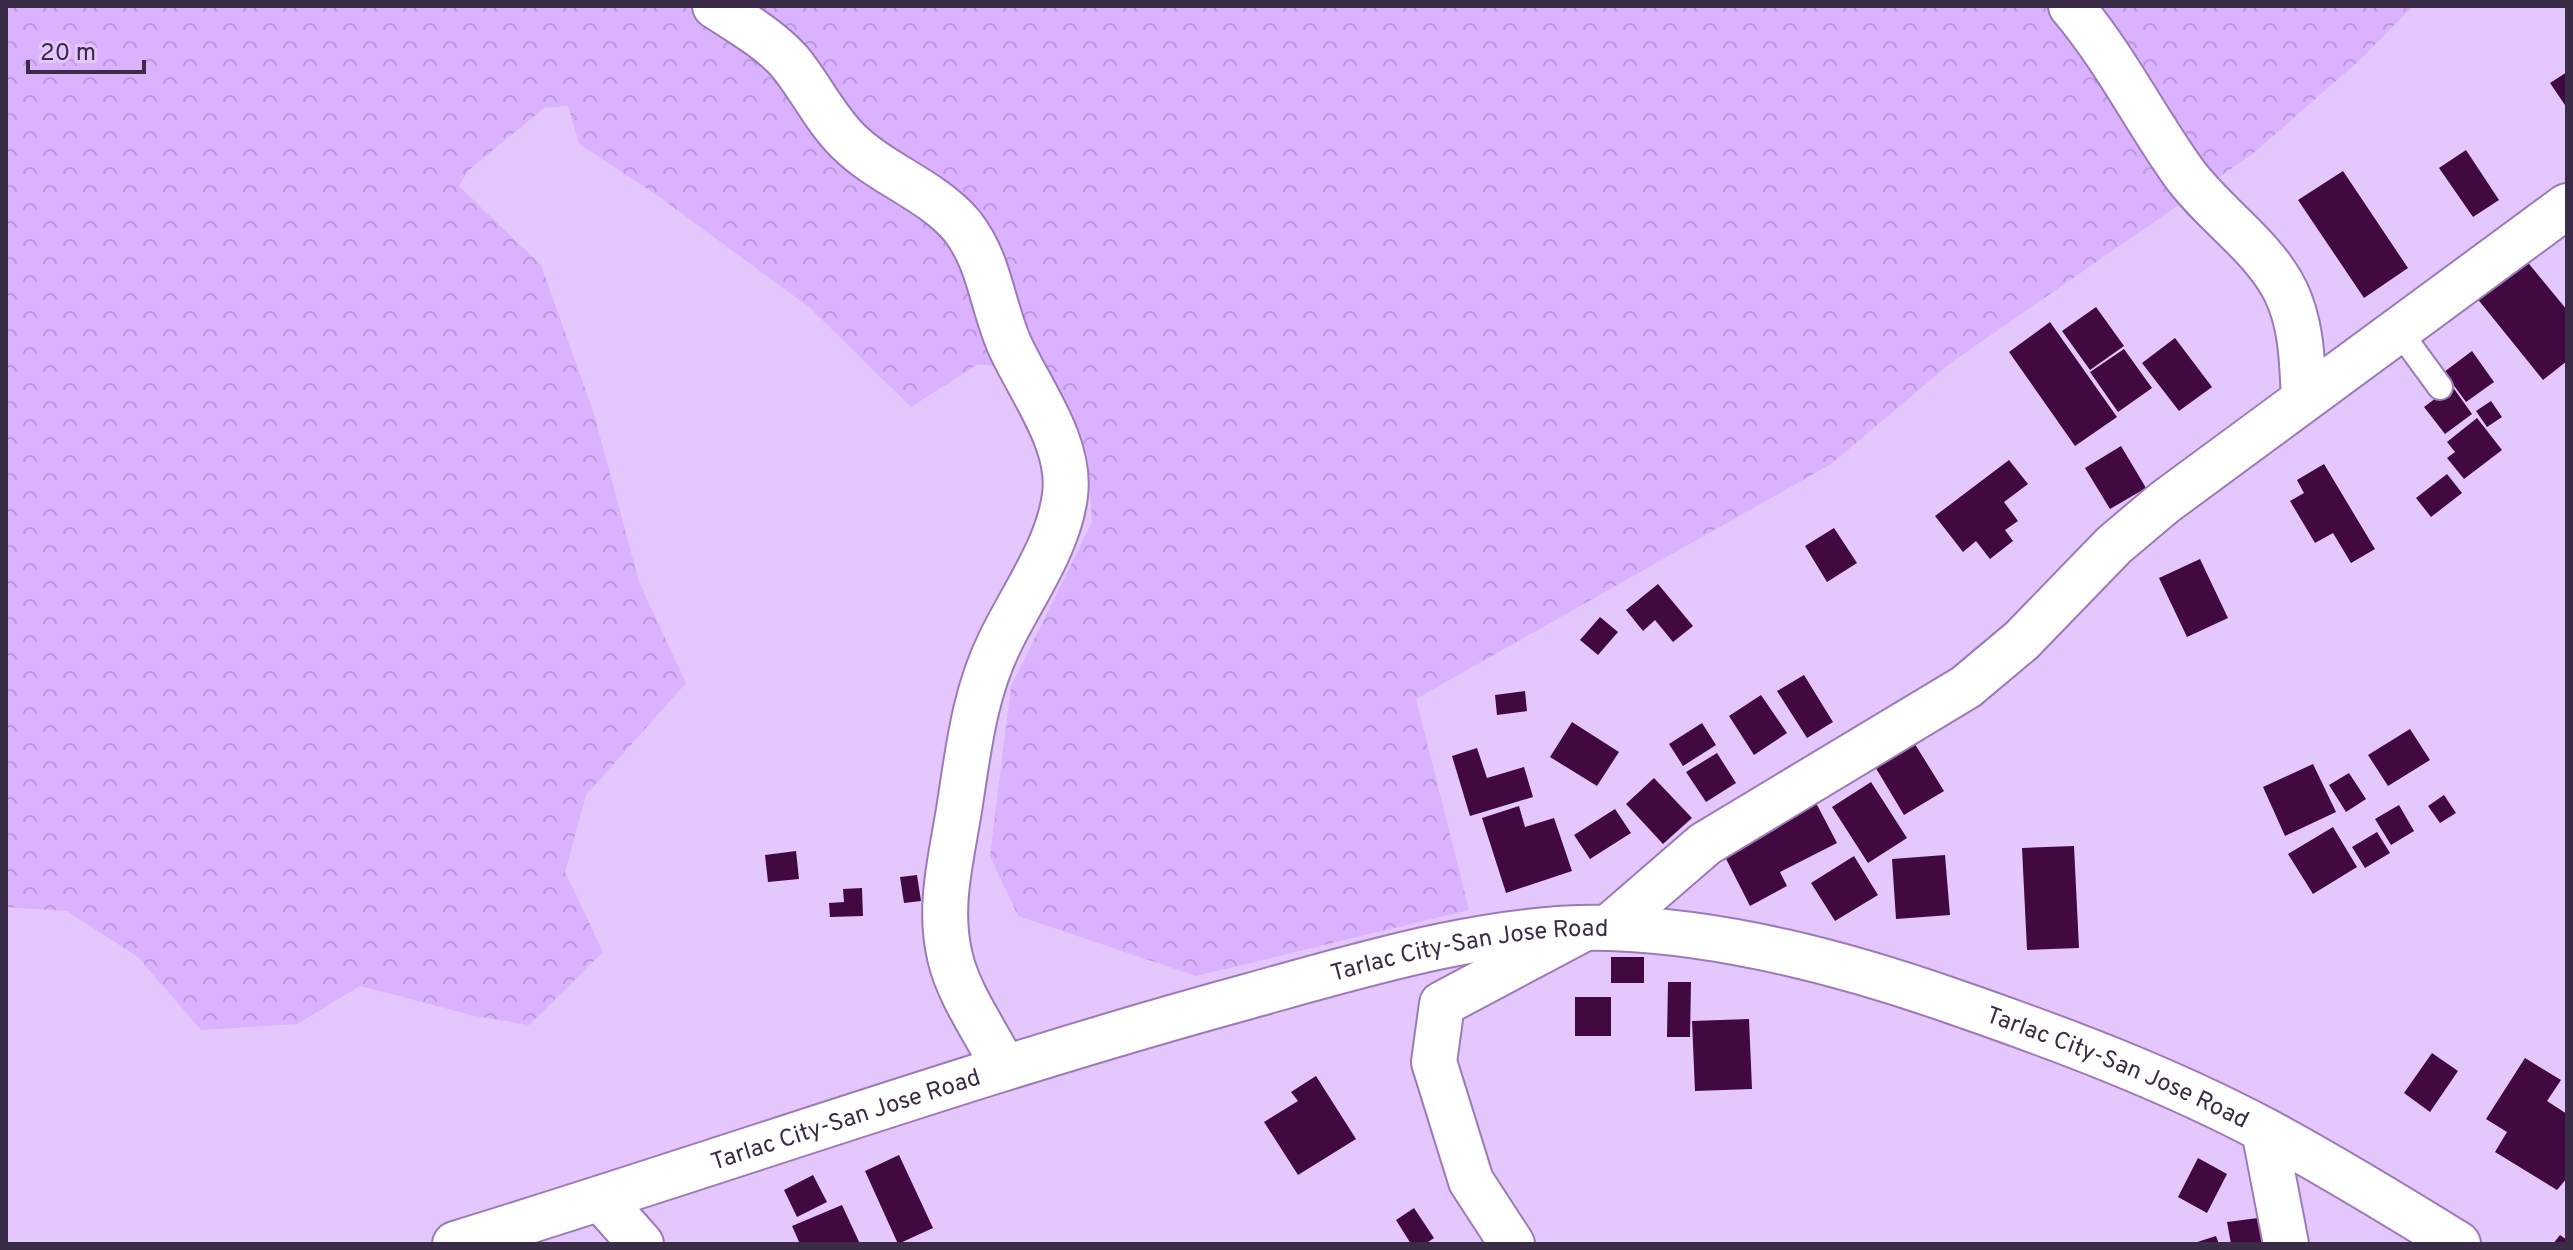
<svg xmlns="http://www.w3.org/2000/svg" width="2573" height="1250" viewBox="0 0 2573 1250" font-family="Overpass,sans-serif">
<defs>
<pattern id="forest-crowns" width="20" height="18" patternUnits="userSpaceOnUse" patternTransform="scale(2)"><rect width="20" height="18" fill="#dbb2ff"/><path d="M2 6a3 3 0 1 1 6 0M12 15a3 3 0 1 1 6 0" fill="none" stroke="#bd99dc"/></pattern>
</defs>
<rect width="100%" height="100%" fill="#e4c7fd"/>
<path fill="url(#forest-crowns)" d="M6,6h2407l-51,52 -107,94 -303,210 -121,102 -415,235 53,211 -273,66 -178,-60 -28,-60 21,-170 81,-164 -5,-68 -43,-81 -66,-9 -67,43 -102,-100 -151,-111 -79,-52 -11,-38 -24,2 -75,62 -10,16 82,79 53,149 45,168 47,101 -100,112 -21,77 38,80 -74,73 -54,-9 -115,-30 -63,38 -96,6 -63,-73 -71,-46 -61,-4z"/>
<path fill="#420941" d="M2567,72v36l-17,-25z
M2466,150l33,50 -26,17 -34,-49z
M2343,171l65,97 -44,30 -66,-98z
M2525,259l42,51v51l-24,19 -67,-83z
M2096,307l28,39 -34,24 -28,-39z
M2050,322l67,95 -42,29 -66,-94z
M2175,338l37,49 -33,24 -37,-48z
M2124,349l28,39 -34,24 -28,-40z
M2472,351l22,31 -28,20 -22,-30z
M2452,386l20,28 -27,20 -21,-27z
M2491,401l11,16 -15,10 -11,-16z
M2477,418l25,32 -38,29 -17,-21 8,-6 -8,-10z
M2121,446l25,42 -36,21 -25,-41z
M2009,460l19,24 -24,18 14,19 -13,9 8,11 -23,18 -14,-18 -13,11 -28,-36z
M2324,464l51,85 -24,14 -18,-30 -18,10 -25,-42 14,-8 -7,-13z
M2447,474l15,19 -31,24 -15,-19z
M1834,528l23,35 -30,19 -22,-36z
M2200,559l28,59 -41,19 -28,-59z
M1658,584l35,42 -20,16 -18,-22 -12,11 -17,-21z
M1600,617l18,15 -20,23 -18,-15z
M1804,675l29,47 -26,16 -30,-47z
M1525,691l2,20 -30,4 -2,-20z
M1761,695l26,38 -33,22 -25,-39z
M1572,722l47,30 -22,34 -47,-29z
M1702,723l14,22 -33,21 -14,-22z
M2410,729l20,31 -42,26 -20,-31z
M1913,741l31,50 -40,24 -30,-50z
M1477,748l10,30 37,-11 9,30 -63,19 -18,-60z
M1717,753l19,30 -30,19 -20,-30z
M2313,764l23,48 -51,24 -22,-49z
M2349,773l17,26 -20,13 -17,-27z
M1654,778l38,40 -29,26 -37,-40z
M1871,782l36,56 -39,25 -36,-56z
M2444,795l12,18 -16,10 -12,-17z
M1815,801l22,42 -57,29 7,14 -37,20 -29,-57z
M2399,805l15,26 -23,14 -16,-26z
M1519,806l6,21 29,-9 18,53 -66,22 -24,-75z
M1615,809l16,24 -41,26 -16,-24z
M2333,827l24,40 -44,27 -25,-40z
M2377,832l13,21 -25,15 -13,-21z
M2074,846l5,102 -52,2 -5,-102z
M796,851l3,28 -31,3 -3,-27z
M1945,855l5,60 -54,4 -4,-60z
M1854,856l24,39 -43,26 -24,-38z
M917,875l4,26 -17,2 -4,-26z
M862,888l1,28 -33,1 -1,-14 15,-1 -1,-13z
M1611,957h33v26h-33z
M1668,982h23l-1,55h-23z
M1575,997h36v39h-36z
M1749,1019l3,70 -57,2 -3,-70z
M2432,1053l26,18 -28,41 -26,-19z
M2525,1058l36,22 -14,21 20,13v64l-10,12 -62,-38 12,-20 -21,-13z
M1316,1076l40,63 -58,36 -34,-53 34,-21 -7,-9z
M899,1155l34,73 -35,16 -33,-73z
M2198,1158l29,16 -20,39 -29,-16z
M813,1175l14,27 -30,15 -13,-27z
M842,1205l18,39h-60l-8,-18z
M1414,1208l20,30 -9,6h-14l-15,-24z
M2266,1217l3,27h-38l-4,-22z
M2560,1235l7,5v4h-14z
M2216,1236l3,8h-25v-1z"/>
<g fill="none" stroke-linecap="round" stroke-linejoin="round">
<defs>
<path id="service" d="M2399,331l41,56"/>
<path id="minor" d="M715,6c26,17 53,32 74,55 21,25 35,56 59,80 33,33 84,49 114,85 28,35 30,80 48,120 20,44 62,98 55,149 -6,51 -43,101 -65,147 -26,52 -32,111 -41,168 -8,50 -21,97 -9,147 9,39 37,76 54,111
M2071,6c44,52 73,111 112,166 30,42 80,73 103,120 16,34 16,70 18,107
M2264,1130l22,114
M601,1199l40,45
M1512,1244l-41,-63 -37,-119 8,-58 143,-76"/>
<path id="tertiary" d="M1608,928l97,-84 261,-157 56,-47 92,-95 51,-43 402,-296"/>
<g id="secondary">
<path id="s1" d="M455,1244c264,-81 524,-174 791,-247 111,-31 248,-73 364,-69 116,4 233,35 342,73 107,37 214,77 314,130 65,35 129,74 192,113"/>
</g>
</defs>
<use href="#service" stroke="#9c7ab8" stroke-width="28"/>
<use href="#minor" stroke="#9c7ab8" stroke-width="48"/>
<use href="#tertiary" stroke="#9c7ab8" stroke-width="48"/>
<use href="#secondary" stroke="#9c7ab8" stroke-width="48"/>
<use href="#service" stroke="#fff" stroke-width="24"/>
<use href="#minor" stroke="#fff" stroke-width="44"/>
<use href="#tertiary" stroke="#fff" stroke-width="44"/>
<use href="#secondary" stroke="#fff" stroke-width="44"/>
</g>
<g text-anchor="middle" stroke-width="8" stroke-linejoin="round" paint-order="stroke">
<g font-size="24" fill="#3a2c46" stroke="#e4c7fd">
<text dy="8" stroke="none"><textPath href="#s1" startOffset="1058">Tarlac City-San Jose Road</textPath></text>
<text dy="8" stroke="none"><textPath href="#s1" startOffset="1730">Tarlac City-San Jose Road</textPath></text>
<text dy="8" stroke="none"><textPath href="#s1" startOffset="410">Tarlac City-San Jose Road</textPath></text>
</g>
</g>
<rect width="2573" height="1250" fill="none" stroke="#3a2c46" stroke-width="16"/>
<path d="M28 60v12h116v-12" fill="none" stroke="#3a2c46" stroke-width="4"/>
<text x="40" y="60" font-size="24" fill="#3a2c46" stroke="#e4c7fd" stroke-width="6" paint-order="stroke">20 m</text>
</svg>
